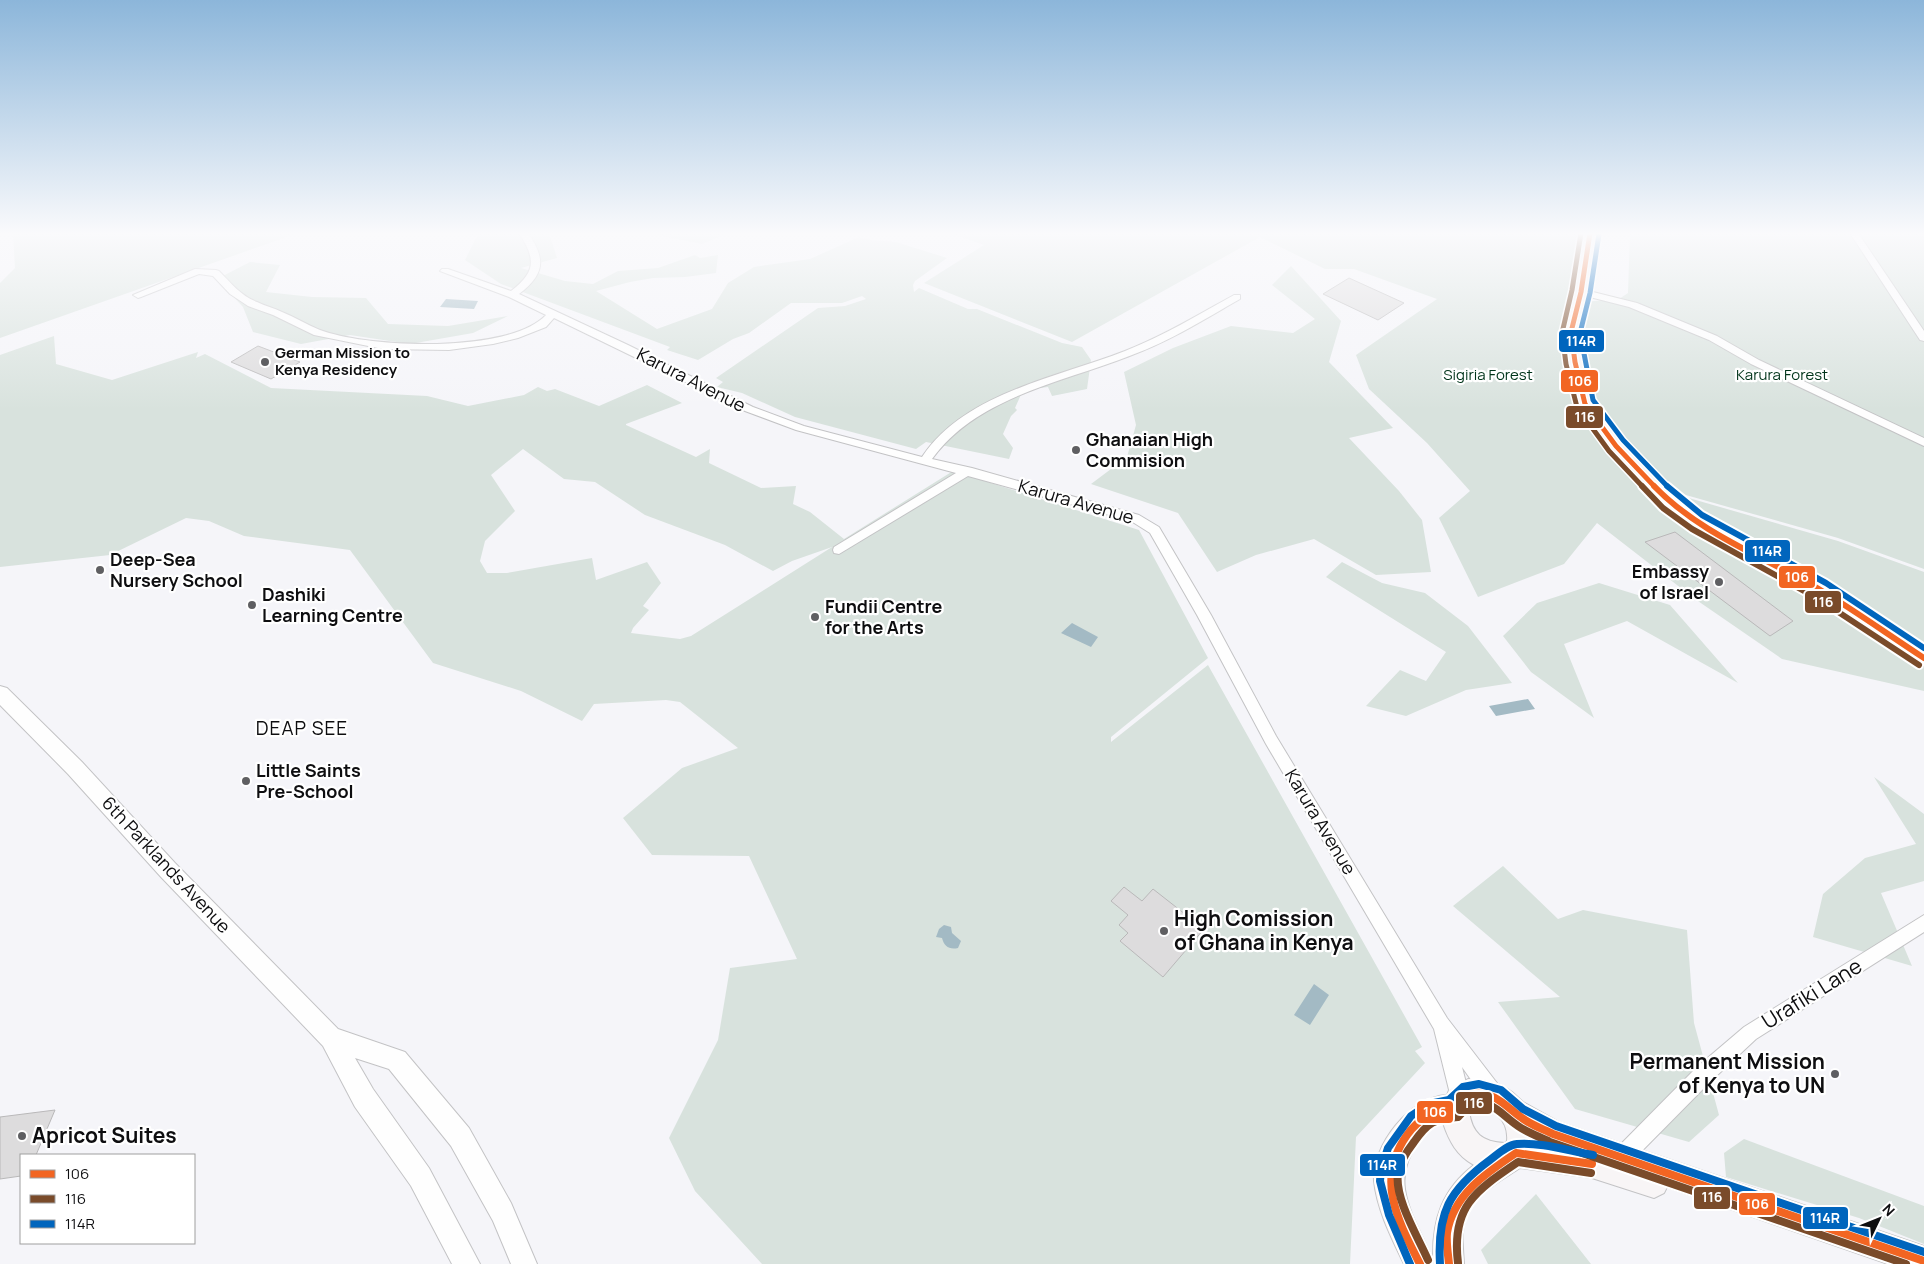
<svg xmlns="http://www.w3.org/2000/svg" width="1924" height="1264" viewBox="0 0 1924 1264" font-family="Manrope,sans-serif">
<rect width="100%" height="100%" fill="#f5f5f9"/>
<path fill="#d8e2dd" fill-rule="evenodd" d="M13,233h285l-298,105v-55l15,-15z
M456,233h93l8,25 -36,10 44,13 28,3 25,-13 40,-3 37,-13 5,3 18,-3 -2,18 -31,4 -32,1 -23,4 -34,9 61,38 55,-20 16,-26 26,-16 56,-8 49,-22 12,3 25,2 51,16 -32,23 -2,4 1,7 5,-4 49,21h9l85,34 20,4 9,13 -4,29 -35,7 -4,-9 -25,3 -8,18 2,2 -6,6 -8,18 10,14 -4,11 -83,-17 -10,7 -121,-32 -53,-24 -25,-6 6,-5 -7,-4 102,-70 27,-2 21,-7 -4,-3 -20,7h-51l-42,30 -16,6 -35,21 -31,-10 3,-3 -169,-63 -36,-24 12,-24z
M653,233h75l-26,11 -40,-8z
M936,233h658l-13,68 -5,45 9,52 52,74 96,74 117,67 74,52v26l-142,-32 -87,-60 -98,-76 -33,41 -86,33 -39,-79 31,-27 -43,-48 -58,-54 -13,-34 81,-56 -83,-30h-29l-65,-32 -188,105 -148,-59 60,-38 -28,-10z
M1630,233h294v336l-86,-31 -177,-50 -43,-44 -29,-41 -8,-41 2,-60 36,-3 9,-6z
M250,262l30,3 -14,27 46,5 54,1 22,26 60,2 60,-10 -35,17 -63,11 -60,-9 -49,9 -48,-12 -10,-25 -26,-28z
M1291,266l50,55 -12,41 64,66 -44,10 50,53 23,29 9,52 -55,3 -62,-36 -58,16 -39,17 -39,-59 -87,-29 36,-27 9,-32 -12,-53 49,-24 58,-22 62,7 22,-14 -43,-34z
M54,336l2,28 56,16 86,-28 -2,6 9,-4 66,34 156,8 41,10 56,-11 14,-8 9,4 8,-2 44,17 48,-21 35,18 -56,21v1l70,32 14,-8 -1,14 52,25 35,-2 -3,18 17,8 34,27 109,-68 186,59 69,128 -97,79v5l97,-77 214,382 -7,4 10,12 -69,74 -6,127h-588l-67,-73 -26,-53 49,-98 12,-72 67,-9 -48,-103 -97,-1 -29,-37 59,-50 56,-20 -58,-46 -14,-2 -72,4 -12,17 -61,-30 -88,-28 -83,-113 -106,-14 -35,-15 -23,-3 -76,37 -110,12v-212zM523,449l41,30 31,3 50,33 80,30 48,26 19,-10 40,-14 -141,89 -11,3 -49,-6 2,-5 16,-18 -6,-4 18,-23 -14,-21 -51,18 -4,-22 -85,15h-20l-7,-12 5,-20 30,-30 -24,-36z
M1668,492l170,49 86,31v80l-175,-107z
M1342,562l40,21 43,10 43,33 44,57 -46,7 -60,26 -40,-10 34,-36 26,11 20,-29 -120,-75z
M1599,583l71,22 68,78 -111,-62 -63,23 30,74 -63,-46 -28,-36 34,-33z
M1874,777l50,37v67l-43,12 31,73 -99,-29 10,-43 42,-36 51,-14z
M1503,866l55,53 25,-9 104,20 7,93 25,92 -30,27 -114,-33 -77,-107 62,-5 -107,-91z
M1744,1139l180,67v38l-65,-26 -133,-41 -2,-24z
M1536,1194l55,70h-103l-7,-14z"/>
<path fill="#a3bac4" d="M446,299l32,2 -4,8 -34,-2z
M1072,623l26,14 -7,10 -30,-14z
M1528,699l7,10 -39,7 -7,-10z
M944,925l7,2 1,6 9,8 -3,7c-9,2 -14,-2 -16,-10l-6,-1 3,-8z
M1314,984l15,11 -19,30 -16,-10z"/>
<path fill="#dddcdd" stroke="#b9b8b9" d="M1349,278l55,25 -26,17 -55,-26z
M258,346l42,16 -29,17 -40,-17z
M1675,532l118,89 -23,15 -125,-94z
M1124,887l18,14 11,-12 51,40 -41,48 -43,-36 8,-8 -9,-8 9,-10 -17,-14z
M55,1110l-19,45h-15v21l-21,3v-62z"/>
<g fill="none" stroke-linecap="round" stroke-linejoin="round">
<defs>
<path id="minor" d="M519,233h9c18,26 17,41 -9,61l109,51 125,62 51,19 118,31c42,-64 137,-80 203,-106 38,-15 73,-36 109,-56h6v4c-35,20 -70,42 -108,56 -67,27 -155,41 -200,104l40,9 167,47 20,12 52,88 65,121 171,282 53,69 3,7 -3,7 -7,3 -7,-3 -24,-34 8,32 -3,7 -7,3 -7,-3 -19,-77 -168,-285 -69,-129 -47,-82 -19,-12 -163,-45 -129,78 -5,-1 -1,-3 1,-3 122,-74 -160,-43 -51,-19 -191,-93 -8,9 -28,11 -25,6 -44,6 -66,-1 -69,-14 -41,-20 -25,-9 -18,-12 -17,-18 -14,-2 -58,23 -3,1 -5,-3 62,-26 21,1 3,1c12,12 22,25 38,31 8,4 17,6 25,10 13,5 25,13 38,18 48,18 189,24 226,-15l-37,-18 -69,-26 2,-2h6l63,22c25,-19 25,-32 8,-58z
M1850,233h8l66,98v10l-4,-1z
M1581,289l56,14 80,33 42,24 165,78v8l-173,-82 -42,-24 -80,-33 -51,-13v-4z
M1924,915v17l-168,107 -45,42 -83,84 -7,3 -7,-3 -3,-7 3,-7 83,-84 47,-40z"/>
<path id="tertiary" d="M0,686l7,2 75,74 93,101 163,166 67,23 64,76 42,75 26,61h-26l-18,-43 -42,-75 -62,-77 -34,-11 18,31 56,79 51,96h-28l-41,-78 -56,-79 -32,-61 -162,-169 -93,-103 -68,-69z"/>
<path id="secondary" d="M1583,233h14l-9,59 -10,40 5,30 10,42 29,38 53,55 28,21 126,68 95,62v18l-7,-3 -102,-67 -124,-70 -28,-21 -53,-55 -33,-46 -10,-42 -3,-30 10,-40z
M1468,1079h16l19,7 9,6 11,10 36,20 365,124v18h-36l-221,-77 -3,6 -10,5 -62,-20 -72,-10c-18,12 -47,27 -54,49 -5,15 -3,32 -2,47h-60c-12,-25 -27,-54 -30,-83 -2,-36 36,-84 73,-86l2,-5zM1473,1107c19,0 36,12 34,34l-2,2c-23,-1 -33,-10 -36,-32zM1443,1123c6,18 14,33 31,42 -32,24 -42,55 -41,95 -16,-40 -47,-77 -14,-118 6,-8 14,-17 24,-19z"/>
</defs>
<use href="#minor" stroke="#c3c3c5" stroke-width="2"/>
<use href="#tertiary" stroke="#c3c3c5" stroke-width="2"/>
<use href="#secondary" stroke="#c3c3c5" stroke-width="2"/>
<use href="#minor" fill="#fefefe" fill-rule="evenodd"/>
<use href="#tertiary" fill="#fefefe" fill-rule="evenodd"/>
<use href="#secondary" fill="#f8f5f6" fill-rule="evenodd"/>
<defs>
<path id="bus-1-far2" d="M1590,233l-9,59 -10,40 4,30 10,42 31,42 39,41"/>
<path id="bus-1-far1" d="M1654,486c46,48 111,71 168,105 35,21 68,45 102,67"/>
<path id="bus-1" d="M1420,1264c-22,-43 -45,-84 -13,-129 12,-17 27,-25 48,-26 5,-9 10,-14 20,-15 21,-2 31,13 47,24 9,7 21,11 31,16l371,127
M1449,1264c-1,-10 -3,-21 -2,-31 6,-38 39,-60 69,-80l76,11"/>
<path id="bus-2-far2" d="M1581,233l-9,57 -10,43 4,31 11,43 32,44 34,36"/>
<path id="bus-2-far1" d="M1642,486l21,22 29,21 125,69 102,67"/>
<path id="bus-2" d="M1428,1260c-10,-23 -34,-62 -30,-87 2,-12 9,-22 16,-31 14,-20 20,-23 44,-25l13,-14c24,-2 29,11 47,23 10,7 22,11 32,16l356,122
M1458,1263c-7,-56 17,-72 60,-101l73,11"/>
<path id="bus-3-far2" d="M1599,234l-9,59 -10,40 13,67 30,40 45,47"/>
<path id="bus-3-far1" d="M1667,486l35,29 124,68 98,65"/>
<path id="bus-3" d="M1410,1264l-21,-49 -9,-34 1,-11 7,-22 23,-32 18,-12 20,-4 14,-13 16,-3 22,6 22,19 33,17 368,126
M1440,1264c-3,-51 9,-74 50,-104 8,-6 17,-15 27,-16 24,-2 52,7 76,11"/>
</defs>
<use href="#bus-1-far2" stroke="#fff" stroke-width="8"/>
<use href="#bus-1-far1" stroke="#fff" stroke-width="10"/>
<use href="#bus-1" stroke="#fff" stroke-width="12"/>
<use href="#bus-2-far2" stroke="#fff" stroke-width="8"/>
<use href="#bus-2-far1" stroke="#fff" stroke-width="10"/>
<use href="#bus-2" stroke="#fff" stroke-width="12"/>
<use href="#bus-3-far2" stroke="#fff" stroke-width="8"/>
<use href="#bus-3-far1" stroke="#fff" stroke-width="10"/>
<use href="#bus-3" stroke="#fff" stroke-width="12"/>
<use href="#bus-1-far2" stroke="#f26522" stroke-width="5"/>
<use href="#bus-1-far1" stroke="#f26522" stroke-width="6"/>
<use href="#bus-1" stroke="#f26522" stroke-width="8"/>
<use href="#bus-2-far2" stroke="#7a4b2a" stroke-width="5"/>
<use href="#bus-2-far1" stroke="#7a4b2a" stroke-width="6"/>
<use href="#bus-2" stroke="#7a4b2a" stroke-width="8"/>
<use href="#bus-3-far2" stroke="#0065bd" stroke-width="5"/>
<use href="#bus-3-far1" stroke="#0065bd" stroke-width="6"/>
<use href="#bus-3" stroke="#0065bd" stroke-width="8"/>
</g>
<linearGradient id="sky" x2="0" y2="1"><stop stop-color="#8cb6da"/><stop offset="0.57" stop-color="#fafafc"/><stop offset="1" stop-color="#fafafc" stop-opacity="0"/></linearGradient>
<rect width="1924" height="410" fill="url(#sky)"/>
<g fill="#5f5f62" stroke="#fff" stroke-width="2">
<circle cx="265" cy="362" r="5"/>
<circle cx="1076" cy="450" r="5"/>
<circle cx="100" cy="570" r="5"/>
<circle cx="1719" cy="582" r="5"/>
<circle cx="252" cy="605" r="5"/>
<circle cx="815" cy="617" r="5"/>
<circle cx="246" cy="781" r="5"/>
<circle cx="1164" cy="931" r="5"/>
<circle cx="1835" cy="1074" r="5"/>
<circle cx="22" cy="1136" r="5"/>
</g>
<g text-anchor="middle" stroke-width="4.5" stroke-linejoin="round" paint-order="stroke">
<g font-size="15" font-weight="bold" fill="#0e0e10" stroke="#fff" text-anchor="start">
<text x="275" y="358">German Mission to<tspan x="275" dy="17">Kenya Residency</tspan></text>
</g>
<g font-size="15" fill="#00341a" stroke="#fff">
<text x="1488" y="380">Sigiria Forest</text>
<text x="1782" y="380">Karura Forest</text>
</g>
<g font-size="18" fill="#0e0e10" stroke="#fff">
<text transform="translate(691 380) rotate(27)" y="6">Karura Avenue</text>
<text transform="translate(1076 502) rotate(16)" y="6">Karura Avenue</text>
<text transform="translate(1320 822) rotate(59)" y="6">Karura Avenue</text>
<text transform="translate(166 865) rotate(47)" y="6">6th Parklands Avenue</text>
</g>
<g font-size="18" font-weight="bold" fill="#0e0e10" stroke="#fff" text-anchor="start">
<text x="1086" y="446">Ghanaian High<tspan x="1086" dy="21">Commision</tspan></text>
<text x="110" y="566">Deep-Sea<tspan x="110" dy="21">Nursery School</tspan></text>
<text x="1709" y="578" text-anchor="end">Embassy<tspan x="1709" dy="21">of Israel</tspan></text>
<text x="262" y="601">Dashiki<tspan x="262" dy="21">Learning Centre</tspan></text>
<text x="825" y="613">Fundii Centre<tspan x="825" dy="21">for the Arts</tspan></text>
<text x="256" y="777">Little Saints<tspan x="256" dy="21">Pre-School</tspan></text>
</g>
<g font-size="19" letter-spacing="1" fill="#0e0e10" stroke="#fff">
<text x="302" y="735">DEAP SEE</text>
</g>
<g font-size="21" font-weight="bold" fill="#0e0e10" stroke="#fff" text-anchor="start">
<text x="1174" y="926">High Comission<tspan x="1174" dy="24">of Ghana in Kenya</tspan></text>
<text x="1825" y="1069" text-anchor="end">Permanent Mission<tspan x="1825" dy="24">of Kenya to UN</tspan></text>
<text x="32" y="1143">Apricot Suites</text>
</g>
<g font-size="21" fill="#0e0e10" stroke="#fff">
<text transform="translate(1812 994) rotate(-32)" y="7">Urafiki Lane</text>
</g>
</g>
<g stroke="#fff" stroke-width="2">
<rect x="1558" y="329" width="47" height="24" rx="5" fill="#0065bd"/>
<rect x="1560" y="369" width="39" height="24" rx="5" fill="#f26522"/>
<rect x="1565" y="405" width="39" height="24" rx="5" fill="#7a4b2a"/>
<rect x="1744" y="539" width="47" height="24" rx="5" fill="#0065bd"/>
<rect x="1778" y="565" width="38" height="24" rx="5" fill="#f26522"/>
<rect x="1804" y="590" width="38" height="24" rx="5" fill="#7a4b2a"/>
<rect x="1455" y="1091" width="38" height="24" rx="5" fill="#7a4b2a"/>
<rect x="1416" y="1100" width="38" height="24" rx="5" fill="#f26522"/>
<rect x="1359" y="1153" width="47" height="24" rx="5" fill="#0065bd"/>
<rect x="1693" y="1186" width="38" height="24" rx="5" fill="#7a4b2a"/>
<rect x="1738" y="1192" width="38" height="24" rx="5" fill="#f26522"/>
<rect x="1802" y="1206" width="47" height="24" rx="5" fill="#0065bd"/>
</g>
<g font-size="14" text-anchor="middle" font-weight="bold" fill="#fff">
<text x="1581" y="346">114R</text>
<text x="1580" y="386">106</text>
<text x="1585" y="422">116</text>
<text x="1767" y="556">114R</text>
<text x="1797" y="582">106</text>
<text x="1823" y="607">116</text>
<text x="1474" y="1108">116</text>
<text x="1435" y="1117">106</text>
<text x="1382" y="1170">114R</text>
<text x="1712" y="1202">116</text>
<text x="1757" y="1209">106</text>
<text x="1825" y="1223">114R</text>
</g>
<rect x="20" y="1154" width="175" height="90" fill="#ffffff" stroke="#9f9f9f"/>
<rect x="30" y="1170" width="25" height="8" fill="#f26522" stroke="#9f9f9f"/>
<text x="65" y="1179" font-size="15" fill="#0e0e10">106</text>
<rect x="30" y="1195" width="25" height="8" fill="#7a4b2a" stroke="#9f9f9f"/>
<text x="65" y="1204" font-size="15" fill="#0e0e10">116</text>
<rect x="30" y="1220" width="25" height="8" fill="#0065bd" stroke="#9f9f9f"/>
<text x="65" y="1229" font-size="15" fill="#0e0e10">114R</text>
<g transform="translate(1879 1219) rotate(47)" stroke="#ffffff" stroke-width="4" paint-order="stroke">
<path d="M0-4L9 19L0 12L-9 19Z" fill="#0e0e10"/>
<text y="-8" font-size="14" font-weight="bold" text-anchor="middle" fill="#0e0e10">N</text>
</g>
</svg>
